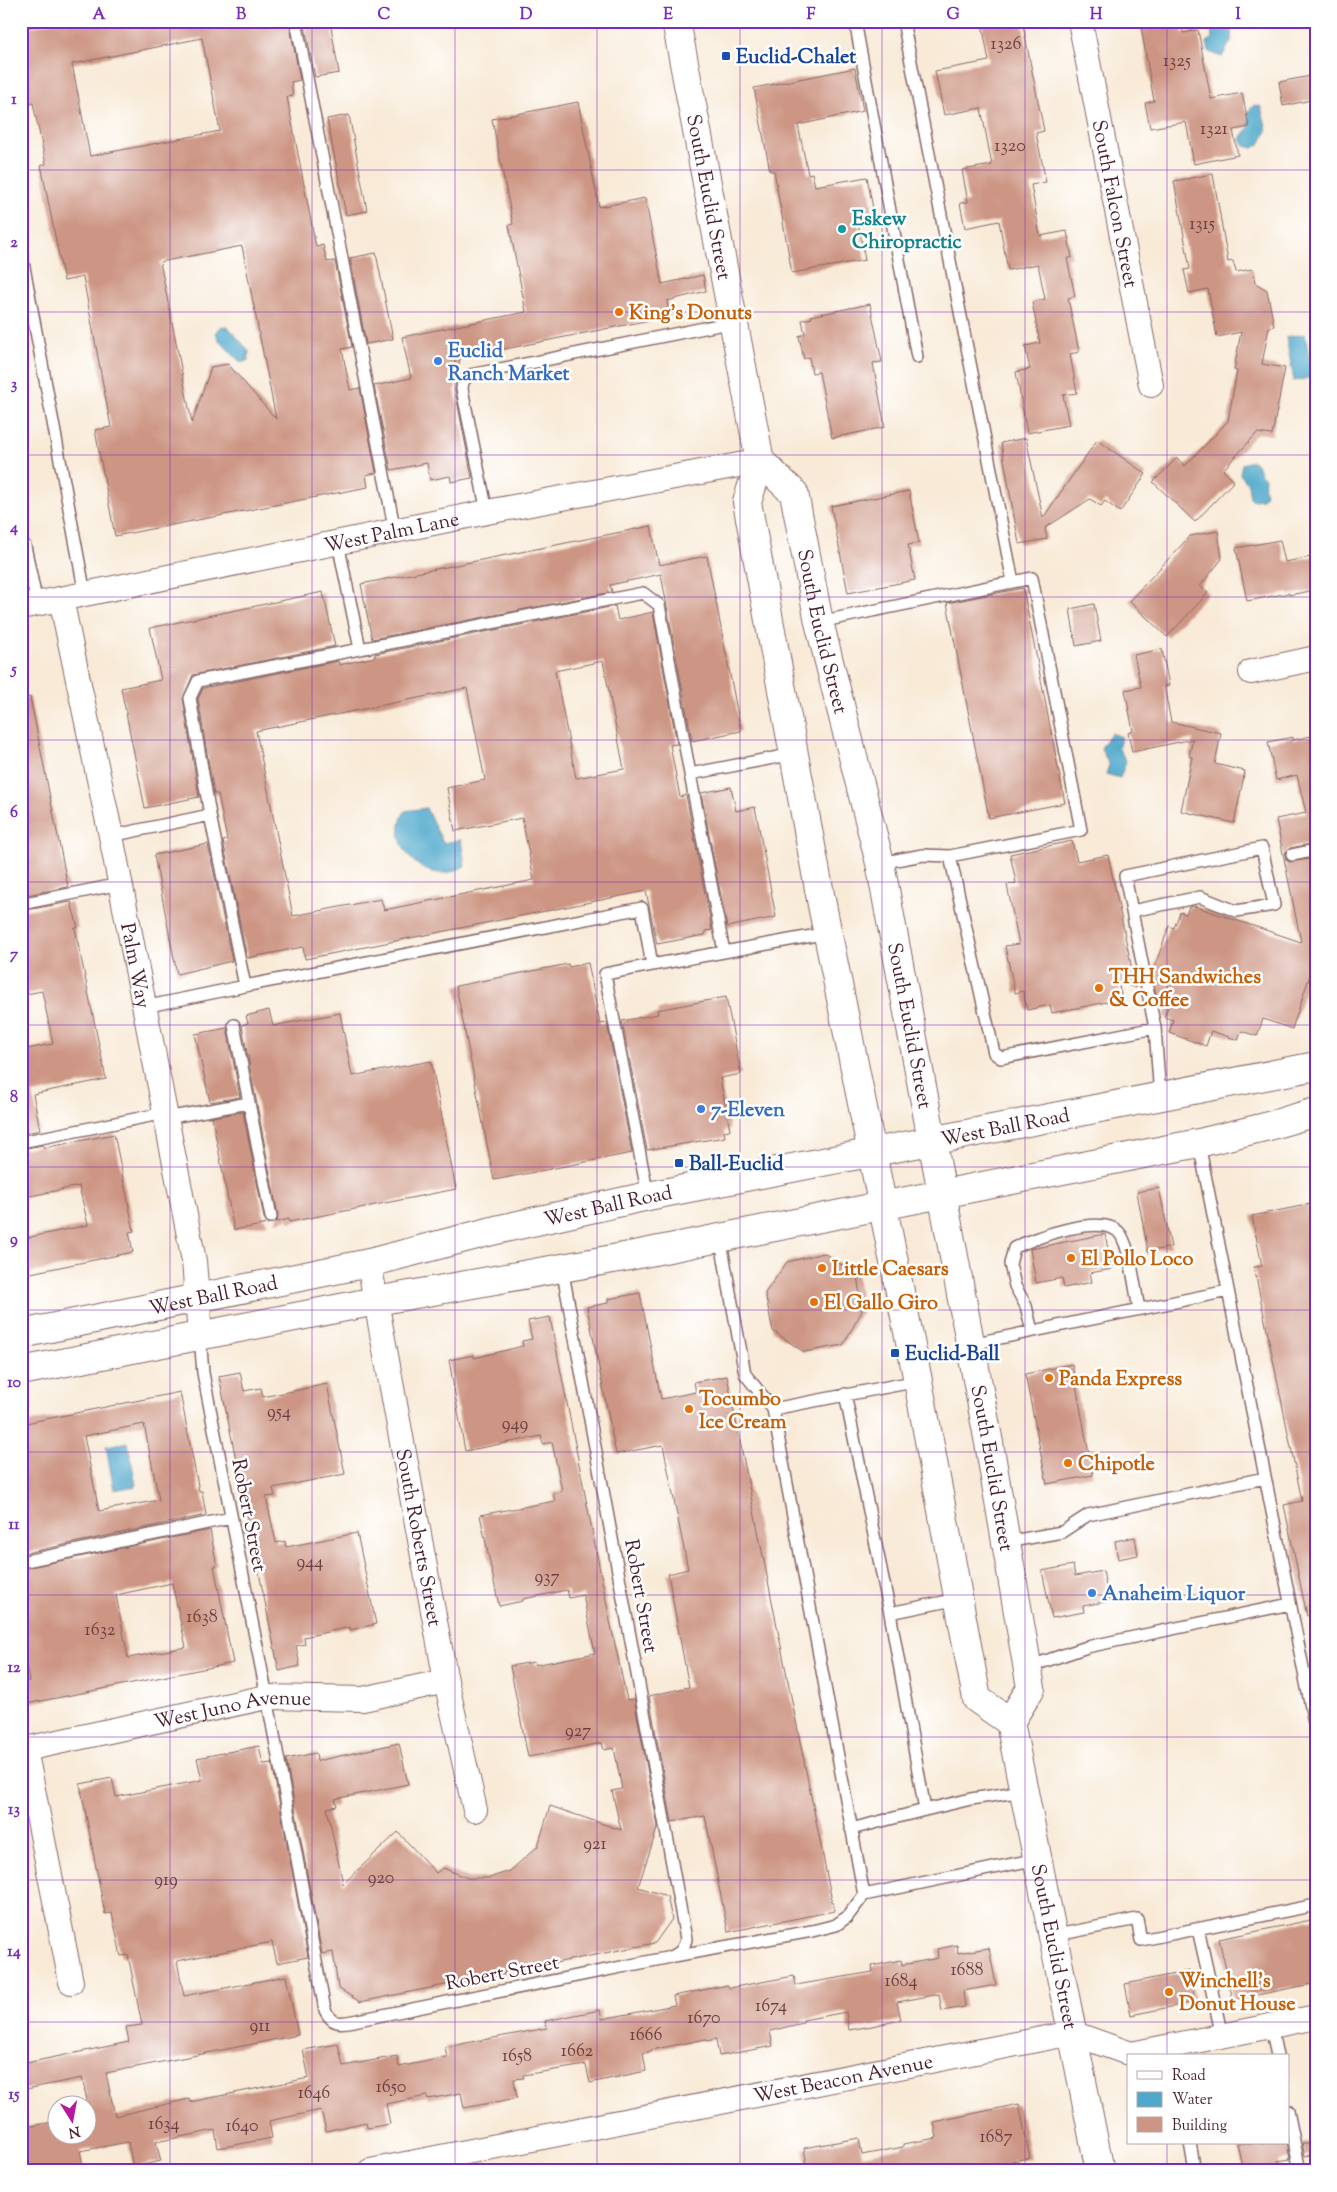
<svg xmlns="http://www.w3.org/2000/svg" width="1337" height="2192" viewBox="0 0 1337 2192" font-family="'Sorts Mill Goudy',serif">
<rect width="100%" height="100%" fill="#fff"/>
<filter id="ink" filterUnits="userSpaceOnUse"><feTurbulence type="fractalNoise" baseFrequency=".02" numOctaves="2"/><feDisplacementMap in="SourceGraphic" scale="10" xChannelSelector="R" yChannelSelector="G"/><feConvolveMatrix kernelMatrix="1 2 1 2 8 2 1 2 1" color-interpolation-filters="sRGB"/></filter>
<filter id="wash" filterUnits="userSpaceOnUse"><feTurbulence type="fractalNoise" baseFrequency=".0096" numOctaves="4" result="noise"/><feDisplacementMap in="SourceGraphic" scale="20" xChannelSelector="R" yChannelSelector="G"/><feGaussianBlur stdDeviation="1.12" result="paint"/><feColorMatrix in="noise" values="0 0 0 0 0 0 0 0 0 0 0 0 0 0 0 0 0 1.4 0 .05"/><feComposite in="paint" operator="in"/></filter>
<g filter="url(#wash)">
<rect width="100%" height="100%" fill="#f8ead7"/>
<path fill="#4da8cb" stroke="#4c647b" d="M1216,21h16l-1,20 -9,16 -13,-5 -2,-10 5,-3 -1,-10z
M1254,105l6,1c2,2 6,21 7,25l-7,13 -7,4 -8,-2 -4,-6 2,-5 6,-7 -1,-16z
M222,326l7,2 20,23 -1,9 -4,2 -5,-1 -21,-22 -2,-8z
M1305,334l8,43 -19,4 -8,-44z
M1252,461l5,3 3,9 5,5 -1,10 2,6 -4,5 -8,1 -4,-2 -2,-14 -8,-10 2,-10z
M1111,733l11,4 -4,10 8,14 -6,17 -14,-4 3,-9 -8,-17z
M426,808l17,35 18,-3 4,26c-8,4 -16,8 -26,7 -29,-3 -50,-36 -34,-62z
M128,1442l8,44 -22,4 -8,-44z"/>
<g id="blocks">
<path fill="#cd9684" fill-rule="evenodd" d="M58,21h231l11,59 -9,2 2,14 -6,1 29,150 7,-2 4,17 8,-1 17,86 -10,2 8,41 10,-2 16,85 -10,2 2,12 -253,49 -20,-106 16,-3 -28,-150 -19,4 -23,-116 5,-1 -13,-61 -6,1 -6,-27v-48zM202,38l18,93 -130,25 -18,-92zM242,246l34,173 -48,-55 -17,3 -19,56 -32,-161z
M304,21h26l9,52 -24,4z
M996,21h26l22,110 -8,2 10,49 -15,3 9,51 27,-5 5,27h-5l8,38 -7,2 11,54 -9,2 7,39 -14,2 6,30 -42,8 -11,-61 14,-3 -5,-23 15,-3 -8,-41 13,-3 -7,-35 -30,6 -9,-49 -34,7 -5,-25 8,-1 -6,-32 30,-5 -11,-57 -37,7 -9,-44 54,-10 -7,-37z
M1140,21h41l2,12 15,-3 13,69 31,-6 7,34 -16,3 5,25 -44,9 -8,-42 -36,6 -5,-25 9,-2z
M855,68l8,43 -65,14 10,49 4,-1 3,13 52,-9 8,42 -17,3 7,38 -73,13 -18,-102h-4l-16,-83z
M1316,75v24l-33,7 -4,-24z
M578,102l21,105 46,-9 17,86 41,-9 3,16 -39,10 3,15 -210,42 -5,32 17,88 -21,4 -1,-6 -20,4 -3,-17 -36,7 -17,-84 37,-8 -9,-41 124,-25 -17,-87 4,-1 -21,-105z
M349,115l18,96 -21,4 -19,-96z
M1213,174l15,88 5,-1 3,11 17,-3 2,14 12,7 7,36 -5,1 -7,37 23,4 -13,67 -15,-2 -34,37 11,11 -39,41 -42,-40 24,-24 8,8 43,-45 9,-50 -3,-1 7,-38 -24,5 -9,-48 -19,4 -5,-23 6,-1 -16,-88z
M376,253l17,86 -27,5 -16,-86z
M870,304l12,58 -9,1 12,64 -53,11 -13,-66 -7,1 -3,-16 -5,2 -5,-23 6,-2 -3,-14 10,-2 -1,-2z
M1026,438l17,80 54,-78 49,34 -26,38 -15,-11 -4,5 -11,-7 -45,29 2,11 -28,5 -18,-101z
M909,491l10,52 -11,2 7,35 -67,13 -17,-87z
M651,526l8,39 48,-9 34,175 -49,10 -31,-167 -51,11 2,7 -240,47 -11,-55z
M1218,531l4,28 -22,27 8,7 -41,44 -38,-36 61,-65z
M1280,540l5,22 31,-6v34l-27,5v-2l-42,8 -11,-53z
M1023,588l42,215 -76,15 -42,-215z
M323,592l12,54 -142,29 -10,24 16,98 -54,11 -24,-120 40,-8 -11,-52z
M1094,604l7,37 -25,5 -6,-37z
M615,606l3,14 35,-8 24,132 -7,1 10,52 6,-2 26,135 -7,1v4l-48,9 -11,-53 -341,68 -2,-12 -56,11 -24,-117 4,-1 -4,-20 -5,-26h-4l-16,-95 5,-11 135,-27 1,4 36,-8v-3zM603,661l21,108 -48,9 -21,-107zM467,688l18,92 -38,8 8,43 67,-13 12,62 -150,30 -3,-11 -88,17 -37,-185z
M1162,649l7,37h-5l7,36 50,11 -6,31 30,7 -11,52 -53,-12 11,-54 -3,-1 4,-17 -61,13 -4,-19 5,-2 -8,-41 16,-3 -7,-32z
M30,697l38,190 -47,9v-198z
M1316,735v108l-26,5 -5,5 1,7 4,2 26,-4v111h-4l-20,60 -29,-10 -6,17 -16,-5 -3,9 -27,-9 -5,15 -37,-13 4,-13 -9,-3 7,-17 -15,-5 -4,-21 17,-48 5,2 6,-16 6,2 3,-7 5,-1 107,36 -25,-123 30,-6 -9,-38 -21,5 -8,-38 25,-5v3z
M731,787l5,24 19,-4 21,110 -49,10 -26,-134z
M1072,841l5,20 31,-6 28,133 -18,-6 4,17 -70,14 -2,-8 -23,5 -4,-19 -8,2 -10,-47 14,-2 -12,-59 9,-2 -6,-29z
M208,844l24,117 -55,13 -23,-119z
M71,902l7,26h-3l31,151 -73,15 7,36 -19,4v-84l32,-6 -11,-53 -21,4v-84z
M588,963l12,61 7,-1 25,130 -138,27 -38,-194 112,-22 1,3z
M726,997l15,77 -21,4 10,52 -6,1 1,6 -78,13 -25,-129 36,-7 -1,-4z
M269,1010l4,16 67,-13 12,63 79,-15 25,128 -167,33v-3l-12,3 1,-6 -36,-191 6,-2 -2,-7z
M227,1028l13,69 -30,5 -15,-68z
M243,1112l21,106 4,6 -34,6 -22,-113z
M114,1134l20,97 -5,1 4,20 -112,23v-36l67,-14 -9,-39 -58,12v-49l22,-4 1,3z
M1159,1188l12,59 -23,5 -11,-60z
M1316,1203v412l-9,1 -23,-111 18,-4 -48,-234 8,-1 -10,-50z
M1105,1234l7,35 -22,4 2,9 -28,6 -2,-10 -26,5 -6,-34z
M824,1253l33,22 5,36 -19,34 -39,7 -31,-21 -8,-38 22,-31z
M640,1293l21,106 35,-7 -2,-10 33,-6 107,535 -106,21 -23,-116 -33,6 -23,-126 40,-9 -21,-113 20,-5 -25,-124 -47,9 -29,-147 21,-4v-4z
M550,1317l60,304 17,79 7,-1 24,127 -20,61 29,9 5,23 -17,24 -295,59 -22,-14 -5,-36 -11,2 -36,-195 30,-6 1,8 82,-18 9,41 -73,15 2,7 -10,2 16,76 55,-52 38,41 7,-5 25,10h21l21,-7 28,-25 12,-40 71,24 -9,-39 10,-2 -8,-41 -10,2 -2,-7 -74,14 -18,-91 24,-4 1,3 60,-12 -12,-58 -14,3 -2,-8 -44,9v2l-24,5 -19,-91 75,-14 -2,-8 9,-2 -10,-49 -9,2 -2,-8 -76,15 -16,-91 25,-5v3l49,-12 -1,-5 10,-2 -4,-18z
M1072,1364l21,111 -46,9 -22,-110z
M240,1372l4,19 17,-3 2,9 64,-13 18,90 -72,14 2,8 -9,1 10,46 9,-2 1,6 71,-14 19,91 -26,6v-3l-46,10 1,7 -9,2 4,20 -21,5 -60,-295z
M180,1392l19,99h3l4,24 -185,39v-130zM144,1424l15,76 -60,11 -15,-75z
M210,1530l7,36h-3l19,97 -212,42v-22l8,-2 -8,-41v-71zM172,1583l14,64 -58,11 -12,-63z
M1135,1537l3,18 -20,4 -3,-18z
M1073,1565l2,11 28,-5 6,30 -26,5 1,6 -32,6 -10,-47z
M259,1746l4,18 9,-1 36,194 -31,6 -5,-21 -95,19 7,35 102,-20 12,59 -192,38 9,43 74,-17 1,3 119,-24 -6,-28 35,-6 5,22 54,-10 2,11 48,-10 -2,-10 102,-19 -2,-7 55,-11 2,9 73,-14 -2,-9 55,-11 1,3 65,-12 2,9 77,-13 -1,-6 29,-6 1,5 36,-7 -1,-9 20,-4 1,8 31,-5 7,37 -33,6 2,16 -23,4 -3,-17 -42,8 4,18 -29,6 -23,4 -3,-18 -43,8v3l-33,8 3,15 -54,10 -3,-17 -9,2 -1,-2 -55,11 1,1 -9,2 3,18 -56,12 -4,-18 -63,10 1,3 -10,1 3,19 -53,10 -3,-15 -33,6 -1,-3 -41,8 4,20 -23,4 -1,-6 -40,9 -5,-21 -52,11 3,17 -54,10 -3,-18 -59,12 5,19 -28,6 -5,-25 -48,9 4,20h-63v-43l37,-7v13h30v-19l2,-1 -8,-36 -61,12v-26l108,-22 -3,-15 16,-2 -14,-70 -7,1 -9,-43 -7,1 -25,-130 32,-6 4,19 86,-17 -5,-22z
M1316,1919v64l-83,17 -14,-61z
M1189,1971l6,31 -64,13 -6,-31z
M1019,2104l11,54 -18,3 2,10h-206l-4,-23 55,-10 3,17 41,-8v-3l34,-6 -3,-16z
M1237,2143h50l3,16 -12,2 2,10h-37z
M1302,2143h14v11l-11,2z"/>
</g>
</g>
<g filter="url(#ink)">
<use href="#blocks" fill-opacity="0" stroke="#876667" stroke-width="1"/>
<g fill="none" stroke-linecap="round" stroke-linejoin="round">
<defs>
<path id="lane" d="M296,21l99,511
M855,21l62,336
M903,21l110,561
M21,251l64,343
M487,512l-25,-123 1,-8 7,-6 264,-53
M21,541l4,5 12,58
M338,543l22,106
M819,622l213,-44 49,252 -131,26
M690,774l34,178
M210,815l-20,-117 8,-17 445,-88 16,12 31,169 104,-20
M111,836l99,-21 35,171 397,-78 10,57 176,-32
M1292,855l24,-5
M880,863l43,-8 27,1 44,197 7,5 154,-30 5,69
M21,904l99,-20
M1132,911l68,-14 36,14 38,-6 -12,-57 -137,28 30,152
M144,1007l101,-21
M234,1025l37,192
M166,1118l83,-15
M21,1142l144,-29
M1199,1144l117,589
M648,1196l-43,-222 47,-9
M720,1237l25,137 28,35 91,486 173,-36
M1032,1331l-6,-25 -11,-20 -5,-22 4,-16c19,-10 92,-37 107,-13 10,16 14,55 18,74
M200,1336l3,37 64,324 58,313c7,14 14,14 28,11l318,-64c9,-4 13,-8 15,-18l-124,-671
M971,1344l257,-53
M845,1394l45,219 68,-14
M773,1409l145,-28
M1007,1542l55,-10 26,-17 177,-37
M21,1562l210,-44
M890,1613l35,197 46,-11 52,-8
M1028,1667l59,-20 203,-43
M851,1829l74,-19
M1198,1929l24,107
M1052,1936l85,-17 4,21 175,-35
M674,1956l138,-25 24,-6 11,-8 17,-22
M1271,2026l6,30
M1288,2111l12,60
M1190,2143l5,28"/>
<g id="street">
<path id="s1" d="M1080,21l71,364"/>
<path id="s2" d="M61,599l50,237 83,425 6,73"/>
<path id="s3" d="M21,607l466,-95 273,-51"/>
<path d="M1251,672l65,-14"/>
<path id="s4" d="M369,1263l77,418 29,129"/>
<path d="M25,1749l46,233"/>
<path id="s5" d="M21,1750l246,-53 96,2 83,-18"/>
<path id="s6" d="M370,2171l702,-138 59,21 185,-37"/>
</g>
<g id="primary">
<path id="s7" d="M676,21l84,440 -13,41 75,403 96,476 59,318 33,23 90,449"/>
<path id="s8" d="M760,461l34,32 25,129 61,241 109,580 42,245 -21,34"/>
<path id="s9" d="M21,1334l348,-71 127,-33 152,-34 668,-130"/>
<path d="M21,1371l355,-70 248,-44 575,-114 66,-16 51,-15"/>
</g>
</defs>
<use href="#lane" stroke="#876667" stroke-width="14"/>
<use href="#street" stroke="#876667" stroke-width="26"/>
<use href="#primary" stroke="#876667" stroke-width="30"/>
<use href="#lane" stroke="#fff" stroke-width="11"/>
<use href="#street" stroke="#fff" stroke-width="24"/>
<use href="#primary" stroke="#fff" stroke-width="28"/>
</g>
</g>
<path fill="none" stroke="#7b2cbf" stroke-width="1" stroke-opacity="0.55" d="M170,21v2150M312,21v2150M455,21v2150M597,21v2150M740,21v2150M882,21v2150M1025,21v2150M1167,21v2035M21,170h1295M21,312h1295M21,455h1295M21,597h1295M21,740h1295M21,882h1295M21,1025h1295M21,1167h1295M21,1310h1295M21,1452h1295M21,1595h1295M21,1737h1295M21,1880h1295M21,2022h1295M1167,2143v28"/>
<g fill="#1a4fb4" stroke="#fff" stroke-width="2">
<rect x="721" y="51" width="10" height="10" rx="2.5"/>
<rect x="674" y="1158" width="10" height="10" rx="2.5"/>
<rect x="890" y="1348" width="10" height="10" rx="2.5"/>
</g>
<circle fill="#0f9aa8" stroke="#fff" stroke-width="2" cx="842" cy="229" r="5"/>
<g fill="#e8710a" stroke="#fff" stroke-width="2">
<circle cx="619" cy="312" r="5"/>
<circle cx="1099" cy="988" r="5"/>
<circle cx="1071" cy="1258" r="5"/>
<circle cx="822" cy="1268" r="5"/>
<circle cx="814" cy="1302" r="5"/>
<circle cx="1049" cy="1378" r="5"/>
<circle cx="689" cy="1409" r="5"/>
<circle cx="1068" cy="1463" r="5"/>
<circle cx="1169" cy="1992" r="5"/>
</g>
<g fill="#3f7fe0" stroke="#fff" stroke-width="2">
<circle cx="438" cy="361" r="5"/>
<circle cx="701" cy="1109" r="5"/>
<circle cx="1092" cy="1593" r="5"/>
</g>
<g text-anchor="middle" stroke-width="5" stroke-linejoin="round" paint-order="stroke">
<g font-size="18" fill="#6b3d41">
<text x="1006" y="49">1326</text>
<text x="1177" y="66">1325</text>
<text x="1214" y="134">1321</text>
<text x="1010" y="151">1320</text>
<text x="1202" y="229">1315</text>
<text x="279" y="1417">954</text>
<text x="515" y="1429">949</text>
<text x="310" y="1567">944</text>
<text x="547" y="1582">937</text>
<text x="202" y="1622">1638</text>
<text x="100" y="1635">1632</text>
<text x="578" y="1736">927</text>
<text x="595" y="1849">921</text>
<text x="381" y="1883">920</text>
<text x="166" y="1885">919</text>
<text x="967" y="1975">1688</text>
<text x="901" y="1986">1684</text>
<text x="771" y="2011">1674</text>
<text x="704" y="2023">1670</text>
<text x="260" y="2031">911</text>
<text x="646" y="2040">1666</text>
<text x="577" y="2056">1662</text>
<text x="517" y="2061">1658</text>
<text x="391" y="2092">1650</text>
<text x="314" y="2098">1646</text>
<text x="164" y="2129">1634</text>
<text x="242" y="2131">1640</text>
<text x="996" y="2142">1687</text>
</g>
<g font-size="20" font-weight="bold" fill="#164399" stroke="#fff" text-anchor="start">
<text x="736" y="63">Euclid-Chalet</text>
<text x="689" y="1170">Ball-Euclid</text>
<text x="905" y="1360">Euclid-Ball</text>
</g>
<g font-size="20" fill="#4a1f2b" stroke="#fff">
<text dy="7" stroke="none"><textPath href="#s7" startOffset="179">South Euclid Street</textPath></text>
<text dy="7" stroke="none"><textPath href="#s1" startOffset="186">South Falcon Street</textPath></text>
<text dy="7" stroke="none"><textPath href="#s3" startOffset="378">West Palm Lane</textPath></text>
<text dy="7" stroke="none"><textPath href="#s8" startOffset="188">South Euclid Street</textPath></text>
<text dy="7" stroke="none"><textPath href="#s2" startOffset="374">Palm Way</textPath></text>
<text dy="7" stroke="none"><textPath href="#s8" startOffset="592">South Euclid Street</textPath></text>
<text dy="7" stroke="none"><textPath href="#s9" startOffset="1006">West Ball Road</textPath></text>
<text dy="7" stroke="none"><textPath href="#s9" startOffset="601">West Ball Road</textPath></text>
<text dy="7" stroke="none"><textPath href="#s9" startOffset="196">West Ball Road</textPath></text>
<text dy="7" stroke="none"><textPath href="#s8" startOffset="1042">South Euclid Street</textPath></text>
<text transform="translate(250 1515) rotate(79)" y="7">Robert Street</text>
<text dy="7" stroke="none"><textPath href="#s4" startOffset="279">South Roberts Street</textPath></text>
<text transform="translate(642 1596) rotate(80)" y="7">Robert Street</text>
<text dy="7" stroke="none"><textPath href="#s5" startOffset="216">West Juno Avenue</textPath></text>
<text dy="7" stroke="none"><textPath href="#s7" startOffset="1979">South Euclid Street</textPath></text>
<text transform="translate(502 1972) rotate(-11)" y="7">Robert Street</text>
<text dy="7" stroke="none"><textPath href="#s6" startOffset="482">West Beacon Avenue</textPath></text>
</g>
<g font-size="20" font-weight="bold" fill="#0d838f" stroke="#fff" text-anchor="start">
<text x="852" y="225">Eskew<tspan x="852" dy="23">Chiropractic</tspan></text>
</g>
<g font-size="20" font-weight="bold" fill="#c56008" stroke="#fff" text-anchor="start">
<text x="629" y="319">King's Donuts</text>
<text x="1109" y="983">THH Sandwiches<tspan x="1109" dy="23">&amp; Coffee</tspan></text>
<text x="1081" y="1265">El Pollo Loco</text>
<text x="832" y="1275">Little Caesars</text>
<text x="824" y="1309">El Gallo Giro</text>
<text x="1059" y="1385">Panda Express</text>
<text x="699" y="1405">Tocumbo<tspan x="699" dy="23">Ice Cream</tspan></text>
<text x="1078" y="1470">Chipotle</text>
<text x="1179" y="1987">Winchell's<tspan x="1179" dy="23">Donut House</tspan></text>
</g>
<g font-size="20" font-weight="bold" fill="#366cbe" stroke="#fff" text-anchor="start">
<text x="448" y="357">Euclid<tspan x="448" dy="23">Ranch Market</tspan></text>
<text x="711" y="1116">7-Eleven</text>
<text x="1102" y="1600">Anaheim Liquor</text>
</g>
</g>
<rect width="1337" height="2192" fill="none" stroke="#fff" stroke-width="55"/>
<rect x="1127" y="2054" width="162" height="90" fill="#ffffff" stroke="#b7a5aa"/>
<rect x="1137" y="2071" width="25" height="8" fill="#ffffff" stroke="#b7a5aa"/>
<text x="1172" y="2080" font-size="15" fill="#4a1f2b">Road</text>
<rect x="1137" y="2092" width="25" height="15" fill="#4da8cb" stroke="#b7a5aa"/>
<text x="1172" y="2104" font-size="15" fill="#4a1f2b">Water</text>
<rect x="1137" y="2117" width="25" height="15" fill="#cd9684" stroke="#b7a5aa"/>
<text x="1172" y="2130" font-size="15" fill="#4a1f2b">Building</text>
<g transform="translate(72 2120) rotate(169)"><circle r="24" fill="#ffffff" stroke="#b7a5aa"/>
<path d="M0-4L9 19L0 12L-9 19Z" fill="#b5179e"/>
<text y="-8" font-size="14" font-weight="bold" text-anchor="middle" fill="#4a1f2b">N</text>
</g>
<rect x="28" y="28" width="1282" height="2136" fill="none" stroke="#7b2cbf" stroke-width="2"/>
<g font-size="16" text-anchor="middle" font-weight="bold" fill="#7b2cbf">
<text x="99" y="19">A</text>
<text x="241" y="19">B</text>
<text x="384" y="19">C</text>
<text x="526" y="19">D</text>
<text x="668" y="19">E</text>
<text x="811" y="19">F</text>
<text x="953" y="19">G</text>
<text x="1096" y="19">H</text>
<text x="1238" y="19">I</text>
<text x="14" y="104">1</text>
<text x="14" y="247">2</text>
<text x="14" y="389">3</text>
<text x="14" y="532">4</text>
<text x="14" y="674">5</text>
<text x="14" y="817">6</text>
<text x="14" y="959">7</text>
<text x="14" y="1102">8</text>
<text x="14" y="1244">9</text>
<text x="14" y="1387">10</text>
<text x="14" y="1529">11</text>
<text x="14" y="1672">12</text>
<text x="14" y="1814">13</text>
<text x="14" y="1956">14</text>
<text x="14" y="2099">15</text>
</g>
</svg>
